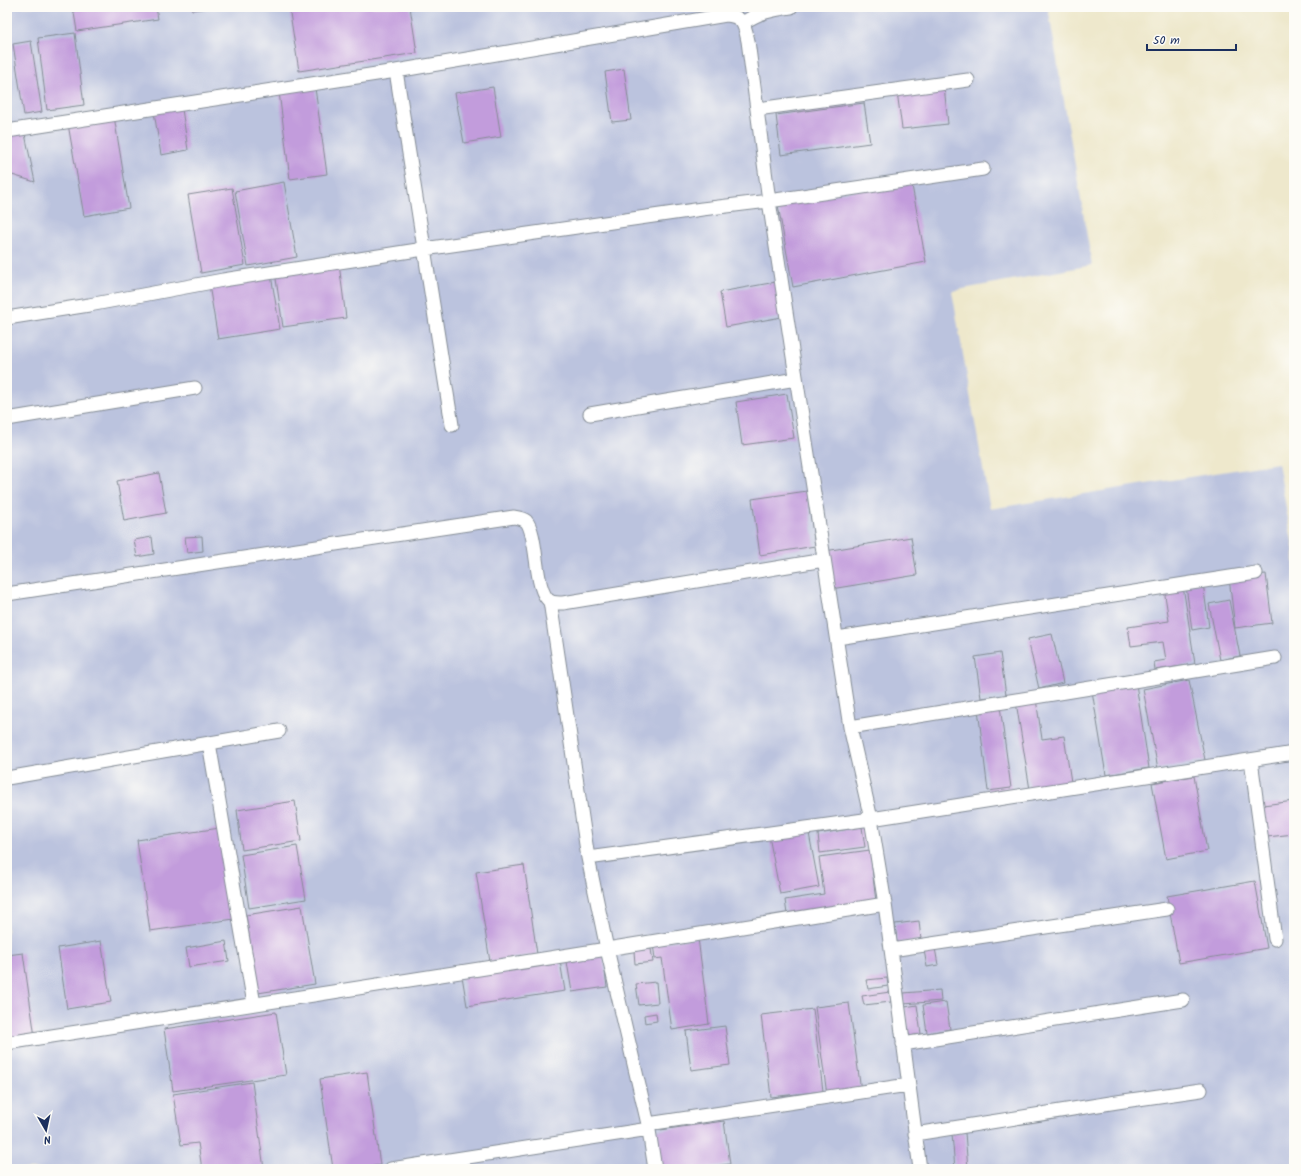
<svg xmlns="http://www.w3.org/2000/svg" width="1301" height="1176" viewBox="0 0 1301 1176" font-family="Kalam,sans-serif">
<rect width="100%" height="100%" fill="#fdfcf7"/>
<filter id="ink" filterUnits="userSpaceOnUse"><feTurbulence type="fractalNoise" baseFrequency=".025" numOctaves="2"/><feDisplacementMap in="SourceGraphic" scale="8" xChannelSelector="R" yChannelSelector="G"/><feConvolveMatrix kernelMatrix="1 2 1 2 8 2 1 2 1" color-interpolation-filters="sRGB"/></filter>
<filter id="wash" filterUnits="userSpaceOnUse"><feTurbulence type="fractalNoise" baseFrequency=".012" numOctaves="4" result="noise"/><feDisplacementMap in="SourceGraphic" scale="16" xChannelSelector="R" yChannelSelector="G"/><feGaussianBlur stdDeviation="0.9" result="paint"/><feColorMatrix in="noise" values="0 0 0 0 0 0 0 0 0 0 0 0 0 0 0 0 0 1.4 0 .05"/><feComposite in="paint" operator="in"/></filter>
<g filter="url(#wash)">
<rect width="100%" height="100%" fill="#eee8cc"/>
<path fill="#bbc3de" d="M7,7h1041l44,258 -140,26 38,218 288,-46 16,89v617h-1287z"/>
<g id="blocks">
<path fill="#c29cdc" d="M73,7h83l2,12 -81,12z
M191,7h17l1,1 -17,2z
M289,7h121l7,46 -118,18z
M75,33l9,72 -37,5 -9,-72z
M31,41l11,71 -18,3 -11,-71z
M624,69l7,51 -19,2 -7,-50z
M944,86l4,38 -46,5 -5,-38z
M493,87l8,50 -37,6 -9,-50z
M315,88l12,86 -37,5 -11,-87z
M181,102l7,48 -27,5 -8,-49z
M864,103l6,40 -89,12 -5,-40z
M114,116l15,92 -45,8 -16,-92z
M24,129l11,53 -26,-8 -2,-9v-33z
M911,180l15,82 -133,25 -15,-82z
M284,182l13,75 -49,9 -13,-75z
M232,188l13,77 -44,8 -13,-78z
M339,264l7,54 -63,9 -8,-55z
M271,275l9,54 -62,10 -9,-54z
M776,282l6,35 -56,10 -6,-35z
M787,394l7,44 -52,7 -6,-43z
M159,473l7,40 -42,8 -7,-40z
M807,491l8,55 -55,9 -8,-56z
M202,536l1,15 -16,2 -2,-16z
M152,537l2,17 -17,3 -3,-17z
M911,537l6,38 -86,14 -6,-38z
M1266,574l6,49 -37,5 -6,-50z
M1203,583l6,44 -17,3 -6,-44z
M1183,586l12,78 -40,6 -1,-8 12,-2 -3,-18 -32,4 -3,-19 41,-6 -5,-32z
M1229,600l11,56 -20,4 -11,-56z
M1052,634l11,49 -24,6 -11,-50z
M1000,653l6,42 -25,3 -6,-41z
M1189,680l16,80 -47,9 -15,-80z
M1136,684l13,84 -43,7 -14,-84z
M1036,699l6,40 22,-3 7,46 -41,8 -14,-88z
M1000,706l11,82 -23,3 -10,-82z
M1194,776l13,75 -41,8 -14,-76z
M295,801l6,40 -59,9 -5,-40z
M1294,801v33l-27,3 -4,-32z
M862,827l3,20 -45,6 -2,-19z
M220,828l14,91 -84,12 -13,-91z
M808,828l11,59 -39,7 -11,-58z
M297,846l9,53 -57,9 -8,-53z
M870,850l6,52 -89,12 -2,-14 39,-6 -5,-37z
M524,865l13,89 -47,8 -14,-90z
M1255,881l12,67 -88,15 -12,-67z
M302,906l13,78 -57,9 -12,-78z
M919,921l2,19 -24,3 -2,-19z
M698,938l11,86 -37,6 -10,-72 -7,1 -2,-15z
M101,941l10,61 -44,7 -9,-61z
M226,941l3,20 -40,6 -3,-19z
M935,948l3,17 -11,2 -3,-17z
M651,949l2,13 -18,2 -1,-13z
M23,953l12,84 -28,4v-86z
M603,956l4,31 -35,5 -5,-30z
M560,961l5,30 -98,15 -5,-30z
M887,978l1,8 -20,3 -2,-9z
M656,982l2,21 -19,2 -3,-21z
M940,990l1,11 -37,3v-11z
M890,992l1,10 -27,3 -2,-9z
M946,1002l4,27 -23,4 -4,-28z
M849,1003l12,88 -34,4 -12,-88z
M917,1005l4,29 -12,2 -4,-29z
M813,1009l10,82 -52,6 -10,-82z
M276,1012l10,63 -113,16 -9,-62z
M656,1013l1,8 -12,2 -1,-8z
M725,1026l5,39 -39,5 -5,-39z
M367,1072l13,93 -23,4h-24l-13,-90z
M252,1082l12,87h-62l-4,-26 -17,2 -8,-51z
M724,1121l6,43 -37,5h-35l-5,-38z
M965,1133l3,36h-13l-3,-35z"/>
</g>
</g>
<g filter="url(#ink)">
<use href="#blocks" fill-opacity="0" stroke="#848c95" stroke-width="1"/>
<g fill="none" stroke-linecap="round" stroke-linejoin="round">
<defs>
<path id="minor" d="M743,23c16,-11 29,-13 48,-16
M396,71l56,354
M757,109l211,-29
M7,131l389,-60 330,-56c18,1 19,12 22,26l21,160 81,526 21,92 14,85 35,265
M7,318l82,-13 134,-25 201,-31 278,-40 67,-8 214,-32
M590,414l206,-35
M7,419l188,-31
M7,594l507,-77c4,1 8,1 12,4 13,14 7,72 25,81 4,1 8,1 12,1l261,-43
M550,601l38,257 283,-39 423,-66
M837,638l419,-65
M850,727l425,-69
M209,743l45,261
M1251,760l24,179
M7,778l272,-47
M588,858l19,91 41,175 7,45
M891,950l276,-41
M7,1043l600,-94 278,-45
M903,1044l280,-44
M648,1124l260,-39
M915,1134l202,-32 84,-12
M391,1169l258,-40"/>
</defs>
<use href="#minor" stroke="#848c95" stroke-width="15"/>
<use href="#minor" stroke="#fff" stroke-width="13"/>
</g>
</g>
<rect width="1301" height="1176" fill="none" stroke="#fdfcf7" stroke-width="24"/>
<g transform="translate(46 1130) rotate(171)" stroke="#fdfcf7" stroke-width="3" paint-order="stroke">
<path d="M0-3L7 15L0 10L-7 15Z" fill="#1b2f5e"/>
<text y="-6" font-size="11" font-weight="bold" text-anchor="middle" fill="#1b2f5e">N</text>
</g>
<path d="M1147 44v6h89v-6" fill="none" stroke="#1b2f5e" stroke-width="2"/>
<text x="1153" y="44" font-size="12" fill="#1b2f5e" stroke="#fdfcf7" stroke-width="3" paint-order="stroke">50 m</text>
</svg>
